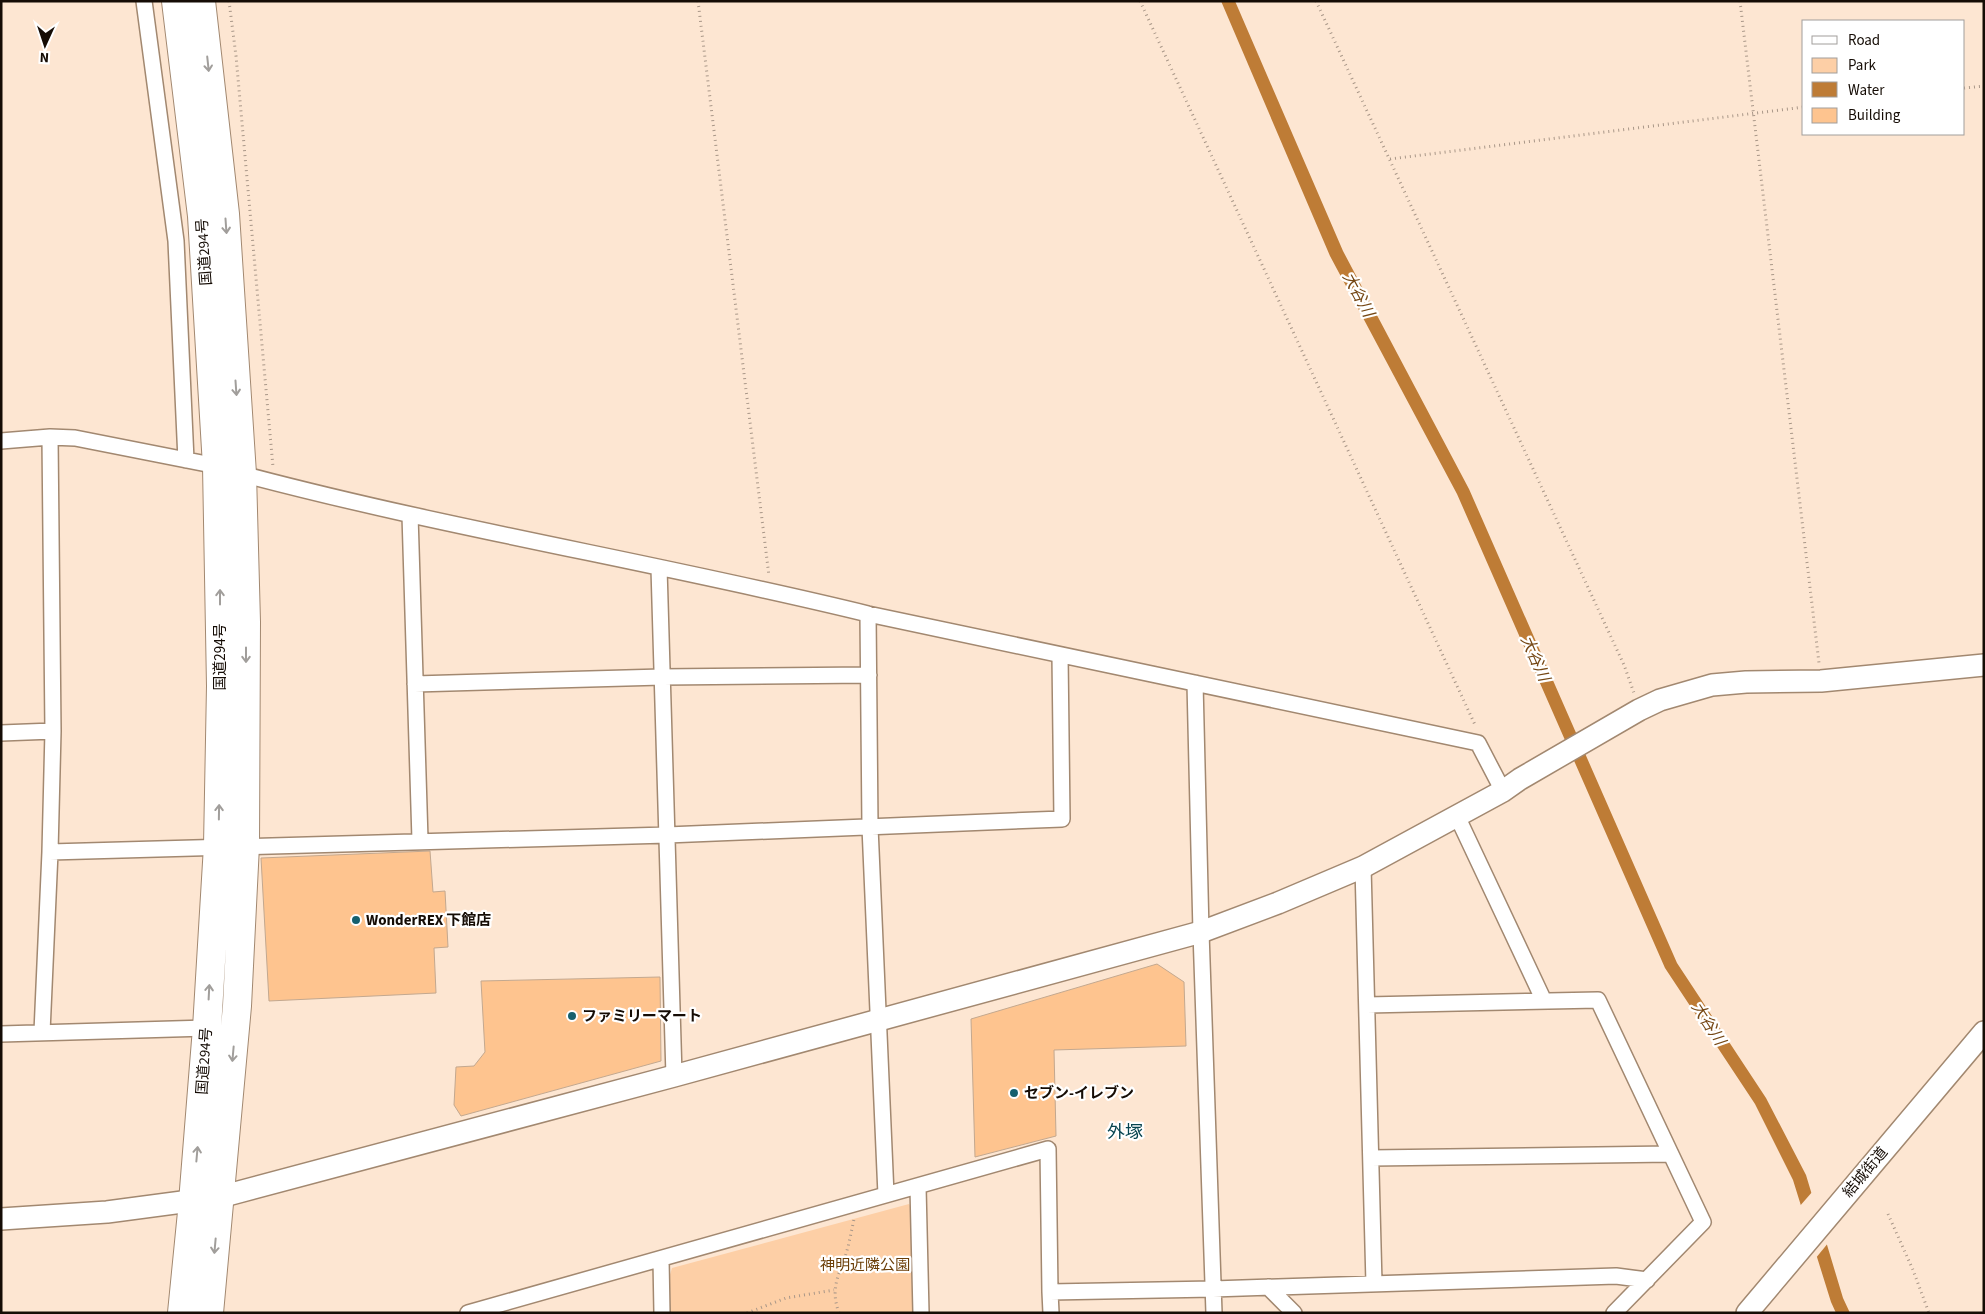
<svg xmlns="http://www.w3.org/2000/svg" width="1985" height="1314" viewBox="0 0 1985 1314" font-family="'Source Sans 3','Noto Sans JP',sans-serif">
<rect width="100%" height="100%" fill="#fde6d2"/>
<path fill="#fdcfa6" d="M909,1204l3,5 2,104h-245v-35l3,-10z"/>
<path fill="#be7c36" d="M1221,1h14l108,250 126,238 208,474 89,135 40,77 37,123 7,15h-14l-5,-11 -38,-122 -38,-76 -90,-136 -208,-474 -127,-238z"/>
<path fill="#fde6d2" d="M1813,1191l16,51 -14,17 -16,-52z"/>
<path fill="#fec48f" stroke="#c3a88f" d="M430,851l3,41 12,-1 3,56 -14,1 2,45 -167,8 -8,-143z
M1157,964l27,18 2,64 -132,4 2,86 -81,21 -4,-138z
M660,977l1,84 -200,55 -7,-11 2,-38 18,-1 11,-14 -4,-71z"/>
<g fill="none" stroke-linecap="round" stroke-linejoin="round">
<defs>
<path id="street" d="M144,1l32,240 10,219
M1,441l49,-4 25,1 142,28
M242,474c207,55 418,89 626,140l610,129 25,48
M410,515l10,325
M659,568l15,508
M868,614l2,213 16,368
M1195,683l6,249 13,381
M415,684l247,-7 207,-2
M1,733l52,-2
M1457,816l87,185
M50,852l617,-17 395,-16 -2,-164
M1363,867l11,417
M1367,1005l231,-5 105,222 -89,91
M42,1032l8,-180 3,-121 -3,-294
M1,1034l206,-6
M1371,1158l300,-4
M918,1187l3,126
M661,1259l1,54
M1268,1287l26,26
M1050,1292l1,21
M468,1313l580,-164 2,143 163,-3 403,-13 31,4"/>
<path id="secondary" d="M1,1219l106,-7 113,-15 454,-121 527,-144 77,-29 85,-36 140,-76 17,-12 119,-69 21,-10 52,-15 34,-3 75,-1 163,-16
M1747,1313l237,-281"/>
<path id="highway" d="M176,1l26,215 15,250 4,220 -3,160 -11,182 -14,174 -11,111
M201,1l24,213 17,260 4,148 -1,223 -8,161 -28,307"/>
</defs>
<use href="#street" stroke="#a28870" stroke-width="18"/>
<use href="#secondary" stroke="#a28870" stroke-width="24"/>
<use href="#highway" stroke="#a28870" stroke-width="30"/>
<path stroke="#a99788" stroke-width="3" stroke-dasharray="1 4" stroke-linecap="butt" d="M229,1l7,55 37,411
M698,1l71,575
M1140,1l336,726
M1316,1l308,664 10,28
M1740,1l79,662
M1964,88l20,-2
M1390,159l414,-52
M1888,1214l25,56 16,43
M747,1313l39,-15 48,-8
M839,1313c-10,-27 2,-41 9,-66 2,-9 4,-18 6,-28"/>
<use href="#street" stroke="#fff" stroke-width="15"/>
<use href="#secondary" stroke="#fff" stroke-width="21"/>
<use href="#highway" stroke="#fff" stroke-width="28"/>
</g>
<defs><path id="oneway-shaft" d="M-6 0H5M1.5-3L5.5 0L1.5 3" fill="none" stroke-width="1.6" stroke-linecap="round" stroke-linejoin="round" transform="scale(1.25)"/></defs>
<g stroke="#a19e9b">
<use href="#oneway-shaft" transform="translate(208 64) rotate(84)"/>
<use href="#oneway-shaft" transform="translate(226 226) rotate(86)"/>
<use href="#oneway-shaft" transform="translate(236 388) rotate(86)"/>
<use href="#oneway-shaft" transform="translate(220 597) rotate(-90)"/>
<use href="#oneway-shaft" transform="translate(246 655) rotate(90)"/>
<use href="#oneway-shaft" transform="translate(219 812) rotate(-89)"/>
<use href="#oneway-shaft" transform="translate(209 992) rotate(-87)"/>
<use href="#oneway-shaft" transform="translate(233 1054) rotate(95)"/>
<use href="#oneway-shaft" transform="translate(197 1154) rotate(-85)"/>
<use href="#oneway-shaft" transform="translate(215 1246) rotate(95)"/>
</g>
<g fill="#16606e" stroke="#fff" stroke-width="2">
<circle cx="356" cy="920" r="5"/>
<circle cx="572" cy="1016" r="5"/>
<circle cx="1014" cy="1093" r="5"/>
</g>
<g text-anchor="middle" stroke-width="4.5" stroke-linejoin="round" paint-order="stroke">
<g font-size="15" fill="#150c05" stroke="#fff">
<text transform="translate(204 252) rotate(-94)" y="5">国道294号</text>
<text transform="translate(220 657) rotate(-90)" y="5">国道294号</text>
<text transform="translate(204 1061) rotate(-86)" y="5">国道294号</text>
<text transform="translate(1865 1172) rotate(-50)" y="5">結城街道</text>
</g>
<g font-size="15" font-weight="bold" fill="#150c05" stroke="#fff" text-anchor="start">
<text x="366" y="925">WonderREX 下館店</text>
<text x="582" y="1021">ファミリーマート</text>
<text x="1024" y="1098">セブン-イレブン</text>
</g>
<g font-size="15" fill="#6b3e07" stroke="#fff">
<text x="865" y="1270">神明近隣公園</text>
</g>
<g font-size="16" font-style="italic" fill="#754714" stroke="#fff">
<text transform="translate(1359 294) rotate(62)" y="6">大谷川</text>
<text transform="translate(1536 658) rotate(66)" y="6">大谷川</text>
<text transform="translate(1709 1023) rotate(57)" y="6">大谷川</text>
</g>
<g font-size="18" fill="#06444f" stroke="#fff">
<text x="1125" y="1138">外塚</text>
</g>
</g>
<rect width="1985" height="1314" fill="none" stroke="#150c05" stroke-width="5"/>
<rect x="1802" y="20" width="162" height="115" fill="#ffffff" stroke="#a19e9b"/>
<rect x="1812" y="36" width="25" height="8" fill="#ffffff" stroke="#a19e9b"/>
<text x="1848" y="45" font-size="15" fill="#150c05">Road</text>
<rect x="1812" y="58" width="25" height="15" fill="#fdcfa6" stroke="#a19e9b"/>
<text x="1848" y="70" font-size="15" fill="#150c05">Park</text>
<rect x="1812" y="82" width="25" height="15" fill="#be7c36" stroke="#a19e9b"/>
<text x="1848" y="95" font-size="15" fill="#150c05">Water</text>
<rect x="1812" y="108" width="25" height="15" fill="#fec48f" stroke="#a19e9b"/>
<text x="1848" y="120" font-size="15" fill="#150c05">Building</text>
<g transform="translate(45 45) rotate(183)" stroke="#ffffff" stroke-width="4" paint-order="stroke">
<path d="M0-4L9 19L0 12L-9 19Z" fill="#150c05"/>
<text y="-8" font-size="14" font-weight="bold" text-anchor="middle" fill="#150c05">N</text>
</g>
</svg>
